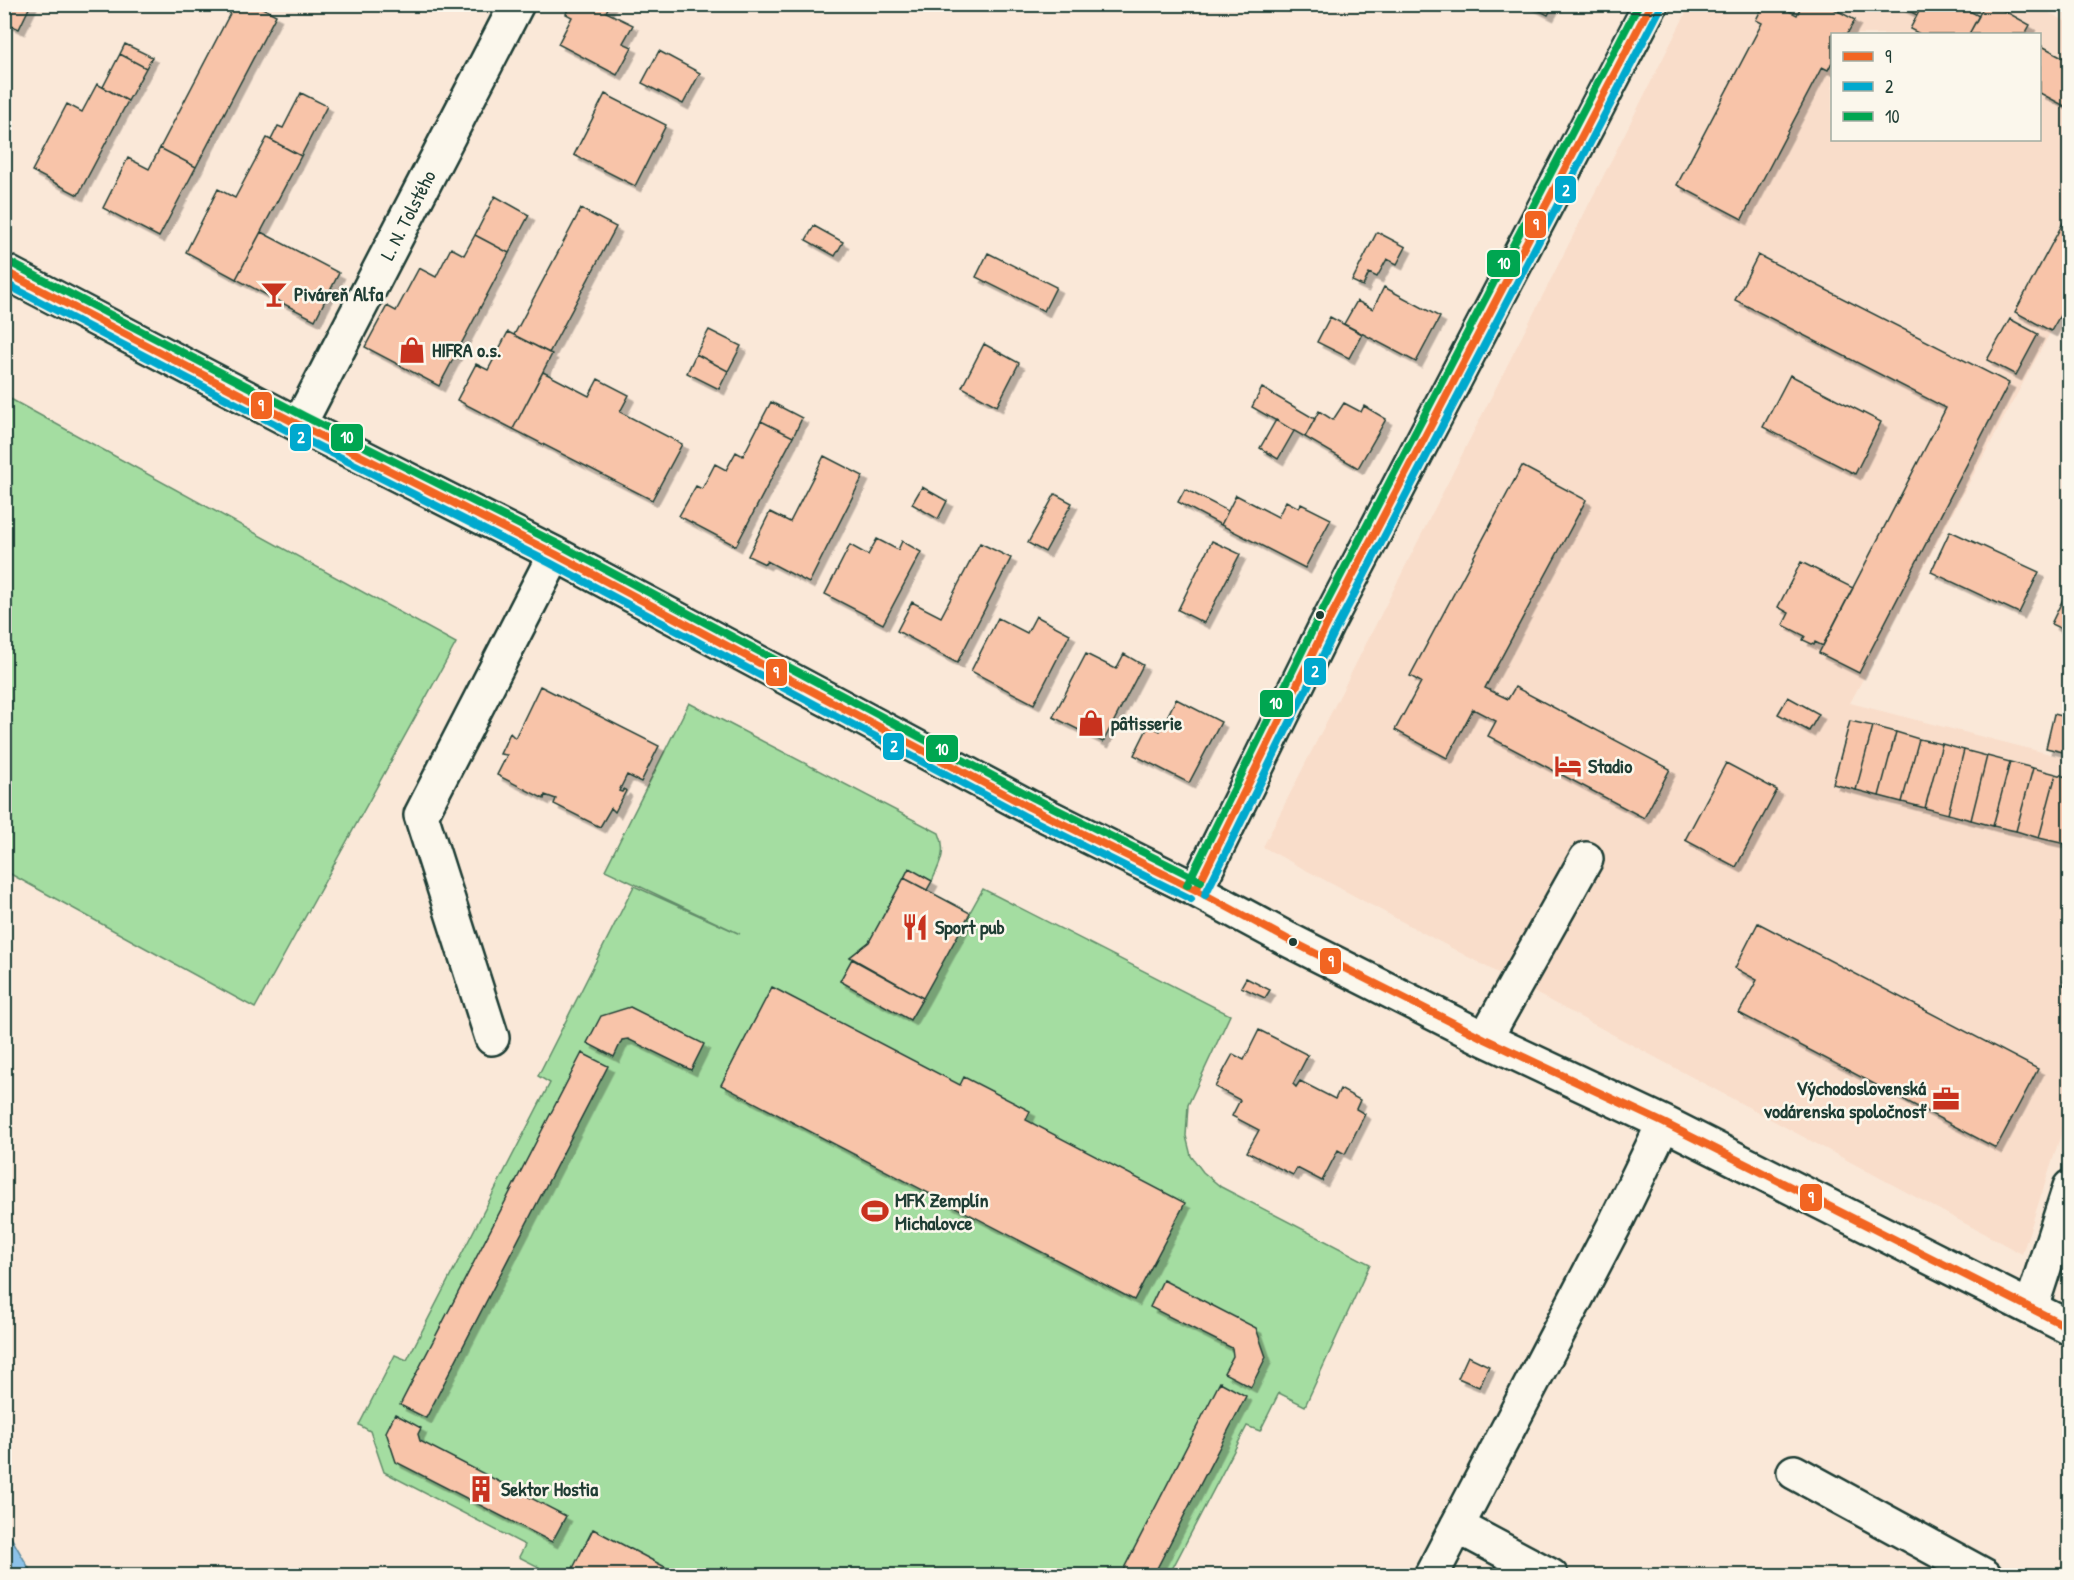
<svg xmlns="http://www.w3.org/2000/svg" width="2074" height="1580" viewBox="0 0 2074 1580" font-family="'Patrick Hand',sans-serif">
<defs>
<filter id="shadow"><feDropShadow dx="5.5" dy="5.5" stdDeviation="0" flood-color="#0004"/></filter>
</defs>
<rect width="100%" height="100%" fill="#fae8d8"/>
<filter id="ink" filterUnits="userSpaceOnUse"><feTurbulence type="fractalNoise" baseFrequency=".0167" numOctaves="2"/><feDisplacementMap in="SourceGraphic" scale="12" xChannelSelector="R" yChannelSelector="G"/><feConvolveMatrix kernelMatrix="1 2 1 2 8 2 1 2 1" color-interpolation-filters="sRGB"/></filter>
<g filter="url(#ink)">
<path fill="#f9ddca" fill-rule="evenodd" d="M1690,5h344l35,18v275l-219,405 219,56v351l-47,144 -759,-407zM1832,34h208v106h-208z"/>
<path fill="#a4dda1" stroke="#628d6a" stroke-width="1.5" d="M5,396l451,247 -201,365 -250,-137z
M689,703l250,130c8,18 1,31 -7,48l-23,-12 -40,73 -19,15 2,2 -12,22 70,38 73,-130 247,126 -42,90 -2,31 5,20 12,16 18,15 149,77 -65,142 -26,-13 -19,38 -13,-5 -78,149h-635l5,-8 -20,-10 6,-12 -141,-73 -14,-41 -11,-6 36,-70 12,5 143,-277 -12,-7 96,-190 106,48 -135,-64z"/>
<path fill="#8cc2e9" stroke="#608da1" stroke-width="1.5" d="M5,1527l28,48h-28z"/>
<path fill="#f8c4a9" stroke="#1f3d34" stroke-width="1.5" filter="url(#shadow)" d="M4,4h27l-12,25 -15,-7z
M235,4h20l21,11 -80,152 -36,-19z
M570,4h40l-4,8 27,13 -10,18 9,4 -15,28 -59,-31 14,-27 -6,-3z
M1527,4h27l-6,11z
M1764,4h12l21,11 5,-11h23l30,16 -8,14h-15v28l-4,8 -6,-3 -80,152 -65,-34 85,-162 -6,-3z
M1896,4h27l-6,11z
M1923,4h34l22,12 -10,18h-49l-10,-5z
M1985,4h7l38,21 -5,9h-56z
M125,44l27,13 -6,11 -26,-14z
M2040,45l30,16v48l-30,-16z
M659,51l41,22 -17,31 -41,-21z
M120,54l26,14 -18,33 -25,-14z
M97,84l31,17 -50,94 -46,-24 35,-67 15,8z
M301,93l26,13 -26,50 -30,-16 7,-14 5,2z
M605,94l61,31 -31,61 -61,-31z
M267,138l34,18 -65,123 -50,-27 32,-63 17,9z
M160,148l36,19 -37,70 -56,-29 25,-50 21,11z
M495,196l34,19 -20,38 -34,-18z
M581,209l35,18 -67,126 -35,-18z
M2070,210v88l-19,33 -36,-19z
M814,226l29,16 -8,14 -29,-16z
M261,232l78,41 -24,47 -79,-41z
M1377,232l29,15 -9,17 -10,-5 -10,18 -8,-4 -6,13 -11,-5z
M475,235l34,18 -70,133 -74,-39 22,-41 9,5 23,-43 17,9 15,-29 13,7z
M988,253l68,34 -12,24 -68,-34z
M1758,255l251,128 -150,290 -40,-20 127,-245 -211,-108z
M1384,287l56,30 -24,45 -72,-38 13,-23 16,8z
M1330,317l32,17 -13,24 -32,-16z
M2010,319l28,15 -22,41 -29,-15z
M709,330l32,16 -13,25 -32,-17z
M508,332l44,22 -39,75 -56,-29 19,-36 12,6z
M984,344l35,19 -22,43 -35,-19z
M696,354l32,17 -9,18 -32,-16z
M543,372l46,24 9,-17 31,16 -9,17 62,32 -30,56 -139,-71z
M1790,375l91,47 -26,52 -92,-47z
M1262,388l53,31 -10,18 -53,-30z
M771,402l31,16 -9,19 -32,-16z
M1344,403l17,9 3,-6 22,13 -28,49 -53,-31 14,-26 14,9z
M1276,420l18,11 -16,28 -18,-11z
M761,421l32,16 -57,109 -57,-30 17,-30 6,3 13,-25 11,6 10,-18 7,4z
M824,456l39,20 -54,107 -42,-22 -2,3 -17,-8 22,-44 20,10z
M1522,466l64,34 -101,188 23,11 7,-12 155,82 -26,49 -156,-82 8,-15 -23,-12 -26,49 -52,-28 26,-48 -11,-6z
M922,487l25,14 -9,18 -26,-15z
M1185,489l43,22 -7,14 -43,-23z
M1055,494l17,9 -27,49 -17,-9z
M1236,495l42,22 8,-16 13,7 2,-4 30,15 -26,49 -84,-43z
M1950,531l89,41 -20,41 -88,-41z
M877,539l21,11 4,-9 19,11 -38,72 -58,-30 25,-49 18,10z
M1212,541l28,13 -36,69 -26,-13z
M980,543l31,15 -54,105 -60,-32 15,-29 29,15z
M1801,562l52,26 -30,58 -8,-4 -1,3 -11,-5 2,-4 -22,-11 6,-12 -11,-6z
M2068,589h2v44l-19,-9z
M1036,616l34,18 -36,70 -63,-33 27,-53 29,15z
M1086,654l30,15 8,-15 19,11 -40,77 -50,-25z
M540,686l119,60 -18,36 -14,-7 -8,16 3,1 2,-3 2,2 -11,21 -4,-4 -11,19 -46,-23 2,-5 -11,-4 -1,4 -47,-24 10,-20 -7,-1 10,-21 5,5z
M1788,697l31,17 -10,17 -31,-17z
M1176,699l45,23 -32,61 -55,-28 15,-30 11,6z
M2054,714l16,4 -7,34 -17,-4z
M1850,721l23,5 -17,64 -23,-6z
M2070,723v31l-7,-2z
M1873,726l23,6 -17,64 -23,-6z
M1896,732l23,7 -17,63 -23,-6z
M1919,739l23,5 -17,64 -23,-6z
M1942,744l22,6 -16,64 -23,-6z
M1964,750l23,6 -16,64 -23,-6z
M1987,756l23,6 -17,64 -22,-6z
M2010,762l23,6 -17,63 -23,-5z
M1726,763l51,27 -41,77 -51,-27z
M2033,768l23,6 -17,64 -23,-7z
M2056,774l14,4v67l-31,-7z
M909,868l23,13 -5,9 -23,-12z
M904,878l66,35 -47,85 -73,-41 19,-15z
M1758,923l280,146 -42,79 -257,-135 18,-33 -22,-12z
M852,959l71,39 -13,22 -70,-39z
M2070,959v28l-7,-2z
M1246,978l24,12 -5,8 -24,-11z
M772,987l188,98 4,-8 66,34 -4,9 159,83 -51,97 -413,-215z
M630,1007l74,37 -13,26 -63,-31 -6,1 -8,17 -27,-14 14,-27z
M1259,1030l49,25 -15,29 3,3 4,-6 35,18 5,-10 20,11 -4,9 9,5 -20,40 -7,-4 -16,31 -25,-13 -4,7 -46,-23 12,-22 -27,-14 8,-16 -25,-13 18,-33 11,6z
M582,1053l26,13 -182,352 -26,-13z
M1163,1280l93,48 10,29 -15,30 -27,-14 9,-17 -1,-8 -82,-41z
M1468,1356l21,10 -10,21 -21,-9z
M1220,1382l26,14 -93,180h-33z
M395,1414l26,14 -3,6 2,7 146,75 -14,26 -156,-80 -10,-30z
M593,1529l89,47h-113z"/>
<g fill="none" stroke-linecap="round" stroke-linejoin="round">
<defs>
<path id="minor" d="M4,271l295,154 256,129 474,253 167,83 91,49 198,100 179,84 406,205
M299,425l218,-421
M1196,890l130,-264 325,-622
M492,1038l-71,-223 134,-261
M1485,1039l101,-180
M2031,1308l39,-121
M1794,1472l191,104
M1457,1526l94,50
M1431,1576l183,-350 50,-103"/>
</defs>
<use href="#minor" stroke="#1f3d34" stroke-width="38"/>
<use href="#minor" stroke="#fbf7ec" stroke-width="33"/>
<defs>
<path id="bus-1" d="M4,271l295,154 256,129 474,253 167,83 91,49 198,100 179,84 406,205
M1196,890l130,-264 325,-622"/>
<path id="bus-2" d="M4,283l290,151 256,129 474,253 167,83
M1205,895l130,-264 325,-622"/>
<path id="bus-3" d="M9,262l295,154 256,129 474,253 167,83
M1187,885l130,-264 322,-617"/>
</defs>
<use href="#bus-1" stroke="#fbf7ec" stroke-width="12"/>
<use href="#bus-2" stroke="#fbf7ec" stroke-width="12"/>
<use href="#bus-3" stroke="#fbf7ec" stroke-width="12"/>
<use href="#bus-1" stroke="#f26522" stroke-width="8"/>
<use href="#bus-2" stroke="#00a9ce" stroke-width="8"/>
<use href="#bus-3" stroke="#00a651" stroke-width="8"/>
</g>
</g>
<defs>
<symbol id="bar-bare" viewBox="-9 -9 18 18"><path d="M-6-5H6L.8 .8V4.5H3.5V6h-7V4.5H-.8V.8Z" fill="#c8321e" stroke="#fbf7ec" stroke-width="2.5" paint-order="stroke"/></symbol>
<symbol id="shop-bare" viewBox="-9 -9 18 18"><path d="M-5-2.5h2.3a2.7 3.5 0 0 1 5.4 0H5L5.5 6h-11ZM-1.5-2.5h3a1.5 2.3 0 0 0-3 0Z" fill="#c8321e" stroke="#fbf7ec" stroke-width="2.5" paint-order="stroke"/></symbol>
<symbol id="hotel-bare" viewBox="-9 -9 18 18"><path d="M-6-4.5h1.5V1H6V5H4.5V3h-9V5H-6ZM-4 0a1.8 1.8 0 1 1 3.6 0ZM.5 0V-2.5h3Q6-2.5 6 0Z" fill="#c8321e" stroke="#fbf7ec" stroke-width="2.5" paint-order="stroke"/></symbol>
<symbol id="restaurant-bare" viewBox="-9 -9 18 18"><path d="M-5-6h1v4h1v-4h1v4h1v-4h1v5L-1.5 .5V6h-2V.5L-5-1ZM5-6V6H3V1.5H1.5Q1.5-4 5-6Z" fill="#c8321e" stroke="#fbf7ec" stroke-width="2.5" paint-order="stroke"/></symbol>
<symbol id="office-bare" viewBox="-9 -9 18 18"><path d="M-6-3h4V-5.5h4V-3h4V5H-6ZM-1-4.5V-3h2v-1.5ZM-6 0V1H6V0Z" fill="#c8321e" stroke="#fbf7ec" stroke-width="2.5" paint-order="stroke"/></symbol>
<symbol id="stadium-bare" viewBox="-9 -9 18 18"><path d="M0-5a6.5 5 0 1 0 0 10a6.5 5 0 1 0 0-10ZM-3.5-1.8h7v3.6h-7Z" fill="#c8321e" stroke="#fbf7ec" stroke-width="2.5" paint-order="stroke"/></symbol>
<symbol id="building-bare" viewBox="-9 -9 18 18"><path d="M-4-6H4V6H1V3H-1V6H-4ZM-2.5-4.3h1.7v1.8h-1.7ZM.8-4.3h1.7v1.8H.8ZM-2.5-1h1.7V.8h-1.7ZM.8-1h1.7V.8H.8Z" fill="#c8321e" stroke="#fbf7ec" stroke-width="2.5" paint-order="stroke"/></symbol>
</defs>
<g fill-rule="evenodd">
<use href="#bar-bare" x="255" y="275" width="38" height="38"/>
<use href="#shop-bare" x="393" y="331" width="38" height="38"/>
<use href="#shop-bare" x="1072" y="704" width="38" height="38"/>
<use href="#hotel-bare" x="1549" y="747" width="38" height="38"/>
<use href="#restaurant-bare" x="896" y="908" width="38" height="38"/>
<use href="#office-bare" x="1927" y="1080" width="38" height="38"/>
<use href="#stadium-bare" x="856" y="1192" width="38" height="38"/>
<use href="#building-bare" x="462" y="1470" width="38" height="38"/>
</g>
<g fill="#1f3d34" stroke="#fbf7ec" stroke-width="2">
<circle cx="1320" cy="615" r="5"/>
<circle cx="1293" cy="942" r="5"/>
</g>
<g text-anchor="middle" stroke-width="5" stroke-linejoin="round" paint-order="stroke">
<g font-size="20" fill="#1f3d34" stroke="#fbf7ec">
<text transform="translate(408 215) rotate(-63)" y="7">L. N. Tolstého</text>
</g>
<g font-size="20" font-weight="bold" fill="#1f3d34" stroke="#fbf7ec" text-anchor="start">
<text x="294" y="301">Piváreň Alfa</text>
<text x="432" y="357">HIFRA o.s.</text>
<text x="1111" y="730">pâtisserie</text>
<text x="1588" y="773">Stadio</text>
<text x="935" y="934">Sport pub</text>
<text x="1926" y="1095" text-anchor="end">Východoslovenská<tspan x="1926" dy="23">vodárenska spoločnosť</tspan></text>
<text x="895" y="1207">MFK Zemplín<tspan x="895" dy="23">Michalovce</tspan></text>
<text x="501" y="1496">Sektor Hostia</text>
</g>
</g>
<g stroke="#fbf7ec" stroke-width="2">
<rect x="1554" y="175" width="23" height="29" rx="6" fill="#00a9ce"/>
<rect x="1524" y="210" width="23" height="29" rx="6" fill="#f26522"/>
<rect x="1486" y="249" width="35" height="29" rx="6" fill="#00a651"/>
<rect x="250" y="391" width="23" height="29" rx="6" fill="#f26522"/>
<rect x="289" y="423" width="23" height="29" rx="6" fill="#00a9ce"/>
<rect x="330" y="423" width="34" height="29" rx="6" fill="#00a651"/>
<rect x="1303" y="657" width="24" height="29" rx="6" fill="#00a9ce"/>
<rect x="765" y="658" width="23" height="29" rx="6" fill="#f26522"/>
<rect x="1259" y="689" width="35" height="29" rx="6" fill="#00a651"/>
<rect x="882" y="732" width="23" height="29" rx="6" fill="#00a9ce"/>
<rect x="925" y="734" width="34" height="29" rx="6" fill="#00a651"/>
<rect x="1319" y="947" width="23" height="28" rx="6" fill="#f26522"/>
<rect x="1799" y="1183" width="24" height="29" rx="6" fill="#f26522"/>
</g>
<g font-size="16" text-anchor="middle" font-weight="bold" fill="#fff">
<text x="1566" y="196">2</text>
<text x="1536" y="230">9</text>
<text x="1504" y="269">10</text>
<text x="261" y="411">9</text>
<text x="301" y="443">2</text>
<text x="347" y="443">10</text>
<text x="1315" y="677">2</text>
<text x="776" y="678">9</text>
<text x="1276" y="709">10</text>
<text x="894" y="752">2</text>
<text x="942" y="755">10</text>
<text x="1331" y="967">9</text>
<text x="1811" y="1203">9</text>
</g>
<rect width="2074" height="1580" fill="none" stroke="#fbf7ec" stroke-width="24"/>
<rect x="12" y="12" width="2050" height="1556" fill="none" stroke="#1f3d34" stroke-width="2" filter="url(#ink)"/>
<rect x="1831" y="33" width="210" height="108" fill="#fbf7ec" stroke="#a3ada2" stroke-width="1.5"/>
<rect x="1843" y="52" width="30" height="9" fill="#f26522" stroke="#a3ada2" stroke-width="1.5"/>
<text x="1885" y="63" font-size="18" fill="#1f3d34">9</text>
<rect x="1843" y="82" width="30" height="9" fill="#00a9ce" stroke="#a3ada2" stroke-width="1.5"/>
<text x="1885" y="93" font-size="18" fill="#1f3d34">2</text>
<rect x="1843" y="112" width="30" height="9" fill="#00a651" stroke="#a3ada2" stroke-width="1.5"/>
<text x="1885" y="123" font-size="18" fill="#1f3d34">10</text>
</svg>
